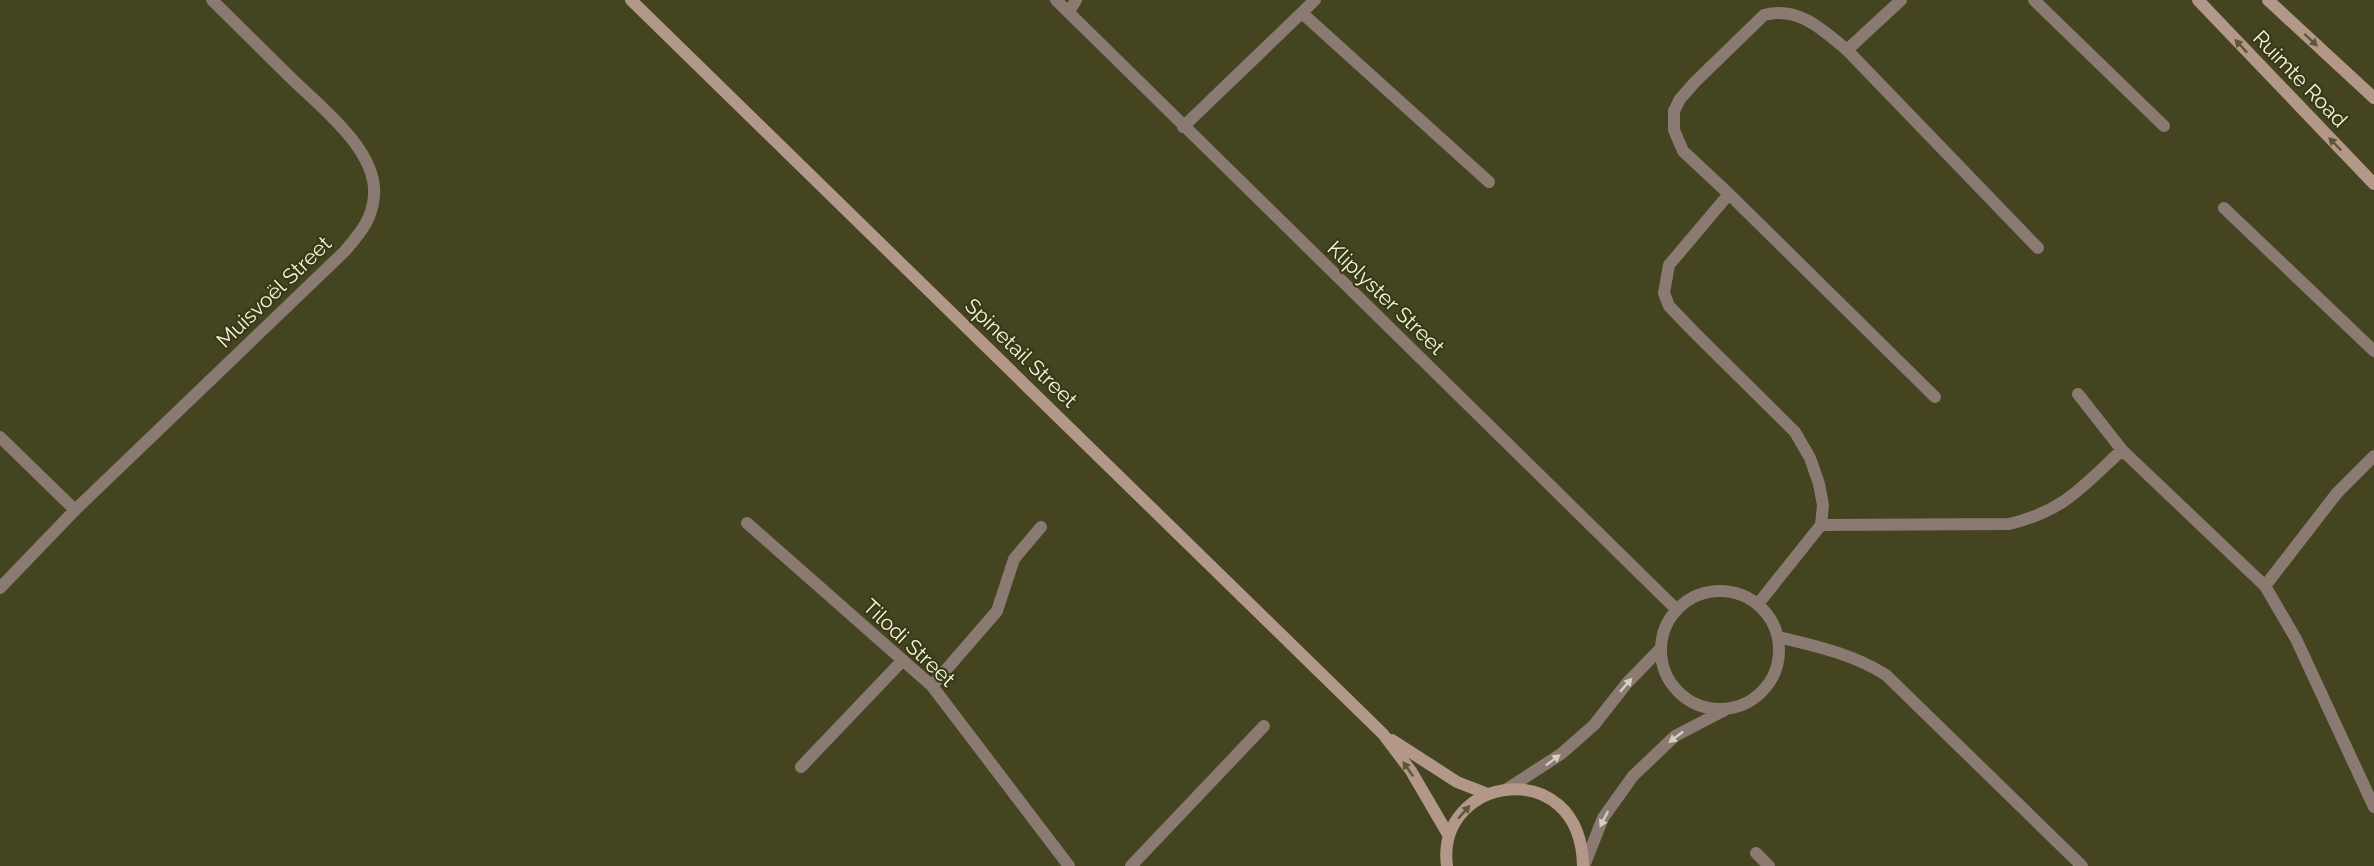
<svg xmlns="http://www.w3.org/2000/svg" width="2374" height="866" viewBox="0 0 2374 866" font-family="Raleway,sans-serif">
<rect width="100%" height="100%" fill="#444420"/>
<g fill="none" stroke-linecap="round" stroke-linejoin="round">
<path stroke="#8a7a71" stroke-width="12" d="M1056,0l621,610
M2034,0l130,126
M1069,12l7,-12
M1302,13l187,169
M1847,50l54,-50
M1183,127l132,-127
M1729,194l206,203
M2224,208l150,143
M2078,394l44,56 143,136 31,53 78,168
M0,437l75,73
M747,523l185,163 137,180
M1821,525l188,-1c55,-13 73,-37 113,-74
M2265,586l72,-93 37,-37
M0,588l75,-78 270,-259c15,-18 27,-31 29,-55 4,-46 -55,-90 -84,-119 -26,-26 -52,-51 -78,-77
M1661 650a59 59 0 1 1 118 0a59 59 0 1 1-118 0Z
M1758,604l63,-79 2,-20 -4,-21 -9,-26 -15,-26 -100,-99 -26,-27 -5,-13 5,-28 60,-71 -46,-43 -9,-21v-19l6,-12 15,-17 69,-67c34,-9 58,14 83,35l191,198
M1778,637c38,9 75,17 108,38l196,191
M932,686l65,-75 17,-52 27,-32
M801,767l102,-107
M1507,789l54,-35 33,-29 33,-42 34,-35
M1756,853l13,13
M1131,866l133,-140
M1584,866l19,-48 30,-42 42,-40 50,-26"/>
<path stroke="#b3988a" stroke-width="12" d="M631,0l752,734 28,37 38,65
M2198,0l176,184
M2268,0l106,98
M1392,740l65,42 31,12
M1447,866c-12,-91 134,-113 136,0"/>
</g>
<defs><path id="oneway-solid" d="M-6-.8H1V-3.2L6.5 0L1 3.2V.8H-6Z" transform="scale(1.5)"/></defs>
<g fill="#5e5638">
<use href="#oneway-solid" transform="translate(2311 40) rotate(43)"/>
<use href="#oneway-solid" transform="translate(2241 46) rotate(-133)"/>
<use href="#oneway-solid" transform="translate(2335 144) rotate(-134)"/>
<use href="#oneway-solid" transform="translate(1408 769) rotate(-125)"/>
<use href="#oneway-solid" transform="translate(1464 812) rotate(-49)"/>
</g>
<g fill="#d4cfbe">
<use href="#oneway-solid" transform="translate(1626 685) rotate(-49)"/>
<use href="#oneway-solid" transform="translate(1676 737) rotate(142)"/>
<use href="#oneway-solid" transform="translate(1553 760) rotate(-37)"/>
<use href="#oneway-solid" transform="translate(1604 819) rotate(117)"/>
</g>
<g text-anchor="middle" stroke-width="4.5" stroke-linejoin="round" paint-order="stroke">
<g font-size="21" fill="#f3f4df" stroke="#393915">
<text transform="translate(2300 79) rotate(46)" y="7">Ruimte Road</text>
<text transform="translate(274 292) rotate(-44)" y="7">Muisvoël Street</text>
<text transform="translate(1386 298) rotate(44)" y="7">Kliplyster Street</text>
<text transform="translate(1021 353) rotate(44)" y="7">Spinetail Street</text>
<text transform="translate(909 643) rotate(43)" y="7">Tilodi Street</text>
</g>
</g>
</svg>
